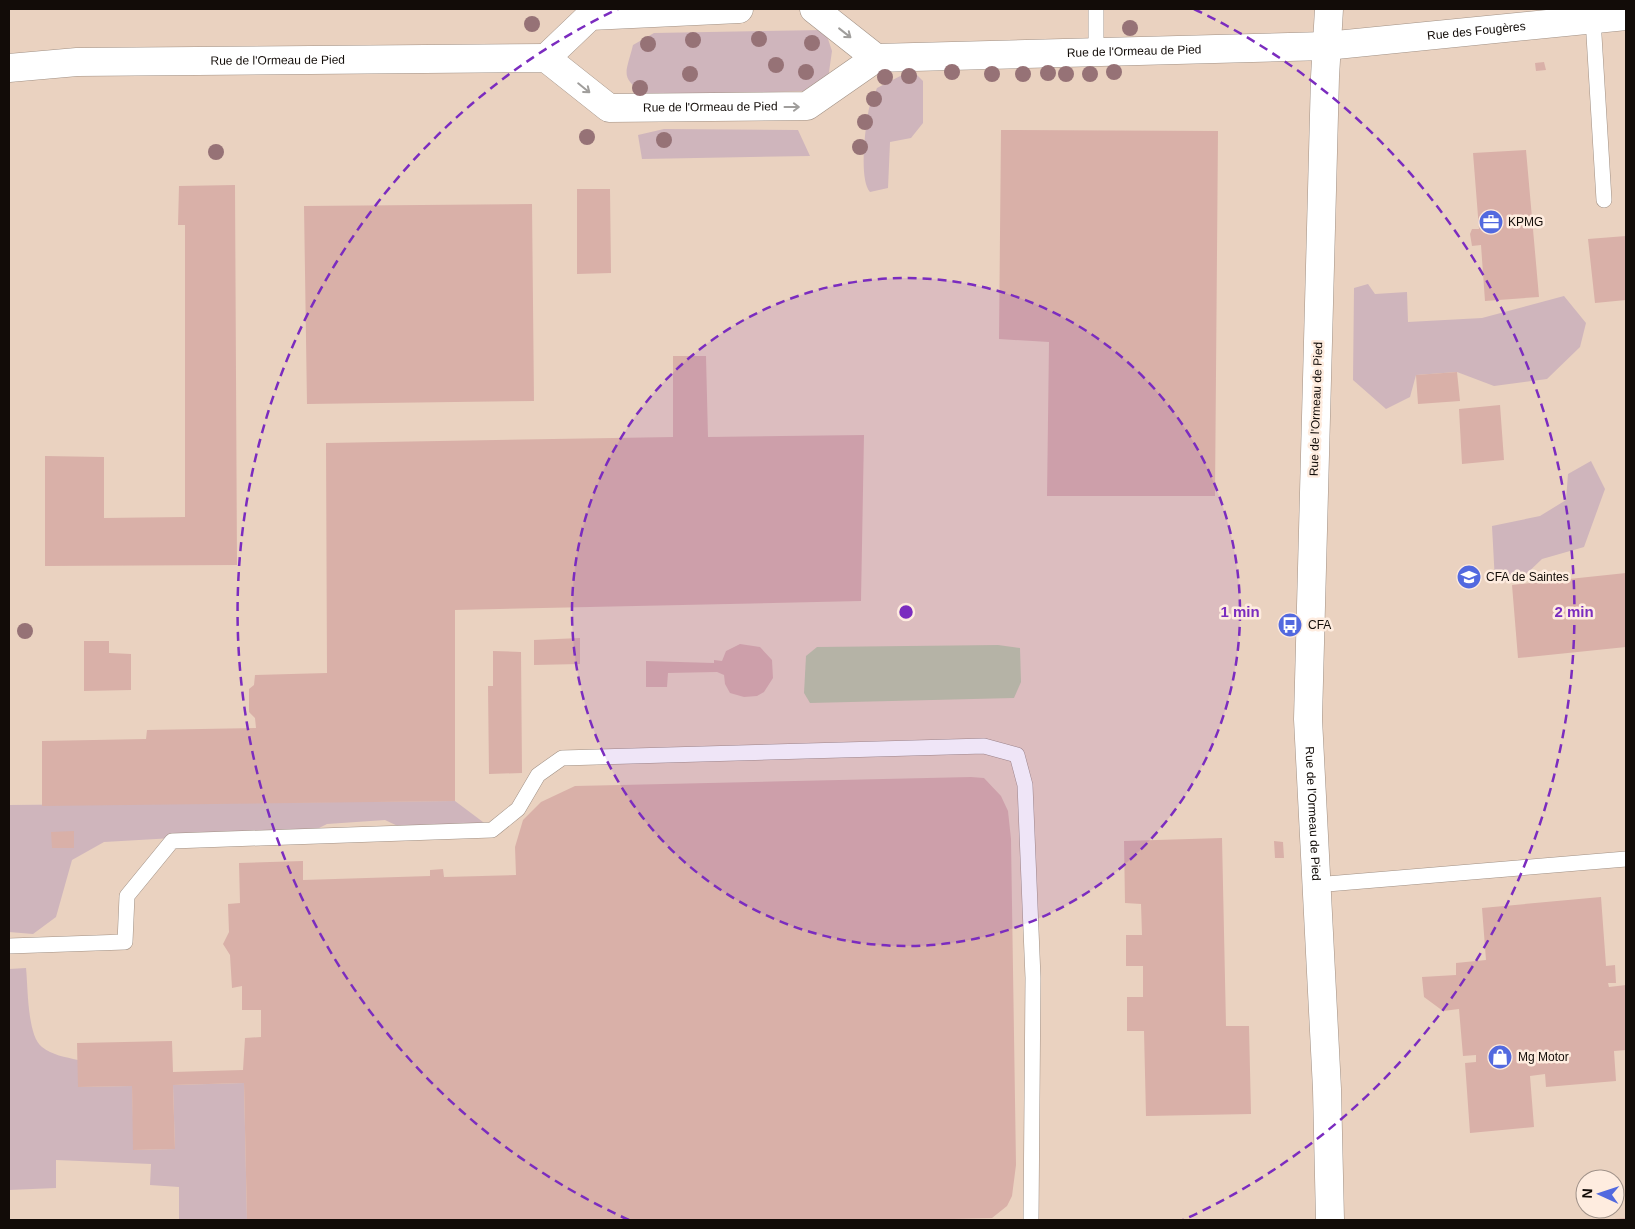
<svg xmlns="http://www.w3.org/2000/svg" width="1635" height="1229" viewBox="0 0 1635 1229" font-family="Arial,sans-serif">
<rect width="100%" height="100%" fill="#f1dfd2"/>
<path fill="#ead2c0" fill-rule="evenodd" d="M9,9h1617v1211h-1617zM1585,1179h30v30h-30z"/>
<path fill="#cfb5bc" d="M825,30l7,21 -4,28 -20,12 -163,4c-26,-19 -19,-21 -12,-50l21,-12z
M912,70l11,11v42l-12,15 -21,4 -2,46 -18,4c-11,-12 -5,-61 -2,-78 1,-9 6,-18 9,-26z
M664,129l134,1 12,26 -168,3 -4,-24z
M1368,284l7,10 32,-2 1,30 74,-4 82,-22 22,27 -6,24 -33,32 -53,7 -37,-14 -41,3 -6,22 -24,12 -33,-29 1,-92z
M1591,461l14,28 -21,58 -42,12 -23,22 -24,1 -3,-56 48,-10 26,-16 2,-26z
M455,801l32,24 -85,3 -17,-8 -58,4 -12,6 -211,12 -32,18 -16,57 -23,17 -24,-2v-127z
M26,968c2,18 1,68 16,79 10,8 23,10 36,13v27l54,-1 2,64 41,-1 -2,-64 71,-2 3,137h-68v-33l-29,-2 1,-21 -95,-4v28l-47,2v-221z"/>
<path fill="#bec6a3" d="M998,645l22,3 1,34 -7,16 -204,5 -6,-10 2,-37 11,-9z"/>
<path fill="#d9b0a8" d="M1544,62l2,8 -10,1 -1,-8z
M1001,130l217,1 -3,365h-168l2,-154 -50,-3z
M1526,150l13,147 -54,4 -4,-56 -9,1 -2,-12 2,-5h7l-6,-76z
M235,185l2,380 -192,1v-110l59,1v61l81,-1v-292h-7l1,-39z
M577,189h33l1,84 -34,1z
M532,204l2,197 -227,3 -3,-198z
M1626,236v64l-31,3 -7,-64z
M673,356h33l2,81 156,-2 -3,166 -406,9v191l-413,5v-65l104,-2 1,-9 109,-2 -1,-10 -6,-6v-23l5,-4 1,-10 72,-2 -1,-230 347,-6z
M1457,372l3,29 -42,3 -2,-29z
M1500,405l4,55 -42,4 -3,-55z
M1626,573v74l-108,11 -6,-73z
M580,638v26l-46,1v-25z
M84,641h25v12l22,1v36l-47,1z
M740,644l20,3 12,13 1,18 -9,14 -7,4 -13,1 -14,-4 -5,-9 -1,-9 -7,-3 -49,1 -1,14h-21v-26l68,2v-3l8,1 4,-10z
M493,651l28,1 1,121 -33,1 -1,-88h5z
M971,777l13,1 17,18 7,15 3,28 5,326 -4,31 -5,10 -15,12 -77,2h-668l-3,-137 -71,2 2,64 -42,1 -1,-64 -54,1 -1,-44 95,-2 1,31 70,-2 2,-32 16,-1v-27h-19v-24l-10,2 -2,-33 -7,-11 6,-12 -1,-28 12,-1 -1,-40 64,-2v19l127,-4v-6l13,-1 1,8 72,-2 -1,-28 8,-27 18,-18 34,-16z
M74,831v17h-22l-1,-16z
M1222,838l4,188h23l2,88 -105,2 -2,-85h-17v-34h16v-31h-17v-31h16l-1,-31 -16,-1 -1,-62z
M1274,841l9,1 1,16h-9z
M1601,897l5,69 9,-1 1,18h-8l1,4 17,-2v65l-12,1 2,30 -70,6 -1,-13 -15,2 4,51 -64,6 -5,-70 11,-1v-7l-13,1 -4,-47 -16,2 -19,-14 -2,-20 34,-2v-12l30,-3 -4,-52z
M1626,1218v2h-12v-1z"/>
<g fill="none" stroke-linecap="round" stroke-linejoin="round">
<defs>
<path id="service" d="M1096,9v43
M1593,19l11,181
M1315,885l311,-26
M9,946l116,-4 2,-46 45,-55 320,-11 26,-21 20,-34 24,-17 422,-12 33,9 8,30 8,193 -2,242"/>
<g id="minor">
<path d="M814,9l62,49"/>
<path id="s1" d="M1329,9l-4,68 -17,642 19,370 3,131"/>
<path d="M546,58l44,-42 149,-7"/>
<path id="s2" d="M9,68l68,-6 469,-4 63,50 198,-2 69,-48 450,-12 300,-30"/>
</g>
</defs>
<use href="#service" stroke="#a09084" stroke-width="16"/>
<use href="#minor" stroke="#a09084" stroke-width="29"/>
<use href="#service" stroke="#fff" stroke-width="15"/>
<use href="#minor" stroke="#fff" stroke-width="28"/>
</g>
<g fill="#967276">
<circle cx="532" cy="24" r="8"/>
<circle cx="1130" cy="28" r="8"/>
<circle cx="759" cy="39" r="8"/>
<circle cx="693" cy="40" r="8"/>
<circle cx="812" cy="43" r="8"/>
<circle cx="648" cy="44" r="8"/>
<circle cx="776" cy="65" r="8"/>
<circle cx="806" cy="72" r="8"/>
<circle cx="952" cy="72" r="8"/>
<circle cx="1114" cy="72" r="8"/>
<circle cx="1048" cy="73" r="8"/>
<circle cx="690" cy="74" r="8"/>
<circle cx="992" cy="74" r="8"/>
<circle cx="1023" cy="74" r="8"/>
<circle cx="1066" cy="74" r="8"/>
<circle cx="1090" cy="74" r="8"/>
<circle cx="909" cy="76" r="8"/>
<circle cx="885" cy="77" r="8"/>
<circle cx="640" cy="88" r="8"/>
<circle cx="874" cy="99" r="8"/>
<circle cx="865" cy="122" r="8"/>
<circle cx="587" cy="137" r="8"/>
<circle cx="664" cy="140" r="8"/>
<circle cx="860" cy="147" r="8"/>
<circle cx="216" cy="152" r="8"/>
<circle cx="25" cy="631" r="8"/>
</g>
<defs><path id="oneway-shaft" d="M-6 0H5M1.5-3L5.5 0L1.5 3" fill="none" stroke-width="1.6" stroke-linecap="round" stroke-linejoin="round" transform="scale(1.25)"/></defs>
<g stroke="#a09e9c">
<use href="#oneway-shaft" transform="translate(845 33) rotate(38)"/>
<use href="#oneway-shaft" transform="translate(584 88) rotate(39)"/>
<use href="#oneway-shaft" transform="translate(792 107)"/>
</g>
<circle cx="906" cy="612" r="334" fill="#7b2cbf" fill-opacity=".12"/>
<g fill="none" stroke="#7b2cbf" stroke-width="2.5" stroke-dasharray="9 6">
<circle cx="906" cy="612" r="334"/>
<path d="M629 1220A668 668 0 0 1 618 9M1194 9A668 668 0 0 1 1183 1220"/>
</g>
<defs>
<symbol id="office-disc" viewBox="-11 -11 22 22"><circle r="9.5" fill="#5269df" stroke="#feecdf"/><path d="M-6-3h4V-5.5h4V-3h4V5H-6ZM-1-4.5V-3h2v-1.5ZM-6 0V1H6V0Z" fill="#fff"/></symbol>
<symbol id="university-disc" viewBox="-11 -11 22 22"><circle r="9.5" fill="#5269df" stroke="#feecdf"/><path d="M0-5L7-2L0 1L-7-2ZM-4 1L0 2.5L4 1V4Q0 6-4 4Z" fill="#fff"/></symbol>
<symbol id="bus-disc" viewBox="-11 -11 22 22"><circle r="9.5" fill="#5269df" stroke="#feecdf"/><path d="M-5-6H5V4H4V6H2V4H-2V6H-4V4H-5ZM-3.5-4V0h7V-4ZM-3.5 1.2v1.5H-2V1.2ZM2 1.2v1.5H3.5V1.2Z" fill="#fff"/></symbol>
<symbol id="shop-disc" viewBox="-11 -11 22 22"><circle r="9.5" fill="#5269df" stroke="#feecdf"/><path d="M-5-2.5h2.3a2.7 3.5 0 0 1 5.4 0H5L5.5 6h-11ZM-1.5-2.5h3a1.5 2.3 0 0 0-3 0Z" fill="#fff"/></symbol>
</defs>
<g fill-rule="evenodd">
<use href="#office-disc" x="1477" y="208" width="28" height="28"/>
<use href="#university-disc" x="1455" y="563" width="28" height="28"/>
<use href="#bus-disc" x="1276" y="611" width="28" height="28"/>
<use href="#shop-disc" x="1486" y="1043" width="28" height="28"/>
</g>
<g text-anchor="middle" stroke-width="5" stroke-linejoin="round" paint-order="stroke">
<g font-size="12" fill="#120c08" stroke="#feecdf">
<text dy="4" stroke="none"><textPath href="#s2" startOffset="1501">Rue des Fougères</textPath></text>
<text dy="4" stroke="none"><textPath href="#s2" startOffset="1158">Rue de l'Ormeau de Pied</textPath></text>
<text dy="4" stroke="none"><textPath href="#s2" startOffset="269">Rue de l'Ormeau de Pied</textPath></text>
<text dy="4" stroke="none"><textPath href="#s2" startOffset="719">Rue de l'Ormeau de Pied</textPath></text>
<text transform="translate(1316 409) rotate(-88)" y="4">Rue de l'Ormeau de Pied</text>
<text dy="4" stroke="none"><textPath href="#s1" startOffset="805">Rue de l'Ormeau de Pied</textPath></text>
</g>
<g font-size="12" fill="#120c08" stroke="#feecdf" text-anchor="start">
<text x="1508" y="226">KPMG</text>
<text x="1486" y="581">CFA de Saintes</text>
<text x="1308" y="629">CFA</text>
<text x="1518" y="1061">Mg Motor</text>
</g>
</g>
<circle cx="906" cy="612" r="8" fill="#7b2cbf" stroke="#feecdf" stroke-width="2.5"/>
<g font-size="15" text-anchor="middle" font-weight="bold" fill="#7b2cbf" stroke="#feecdf" stroke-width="5" stroke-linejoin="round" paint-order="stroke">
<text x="1240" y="617">1 min</text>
<text x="1574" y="617">2 min</text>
</g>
<rect width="1635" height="1229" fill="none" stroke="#120c08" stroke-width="20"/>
<g transform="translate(1600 1194) rotate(273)"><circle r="24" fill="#feecdf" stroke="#a09289"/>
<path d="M0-4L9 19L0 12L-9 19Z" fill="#5269df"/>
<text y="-8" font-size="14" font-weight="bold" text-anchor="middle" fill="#120c08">N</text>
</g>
</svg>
